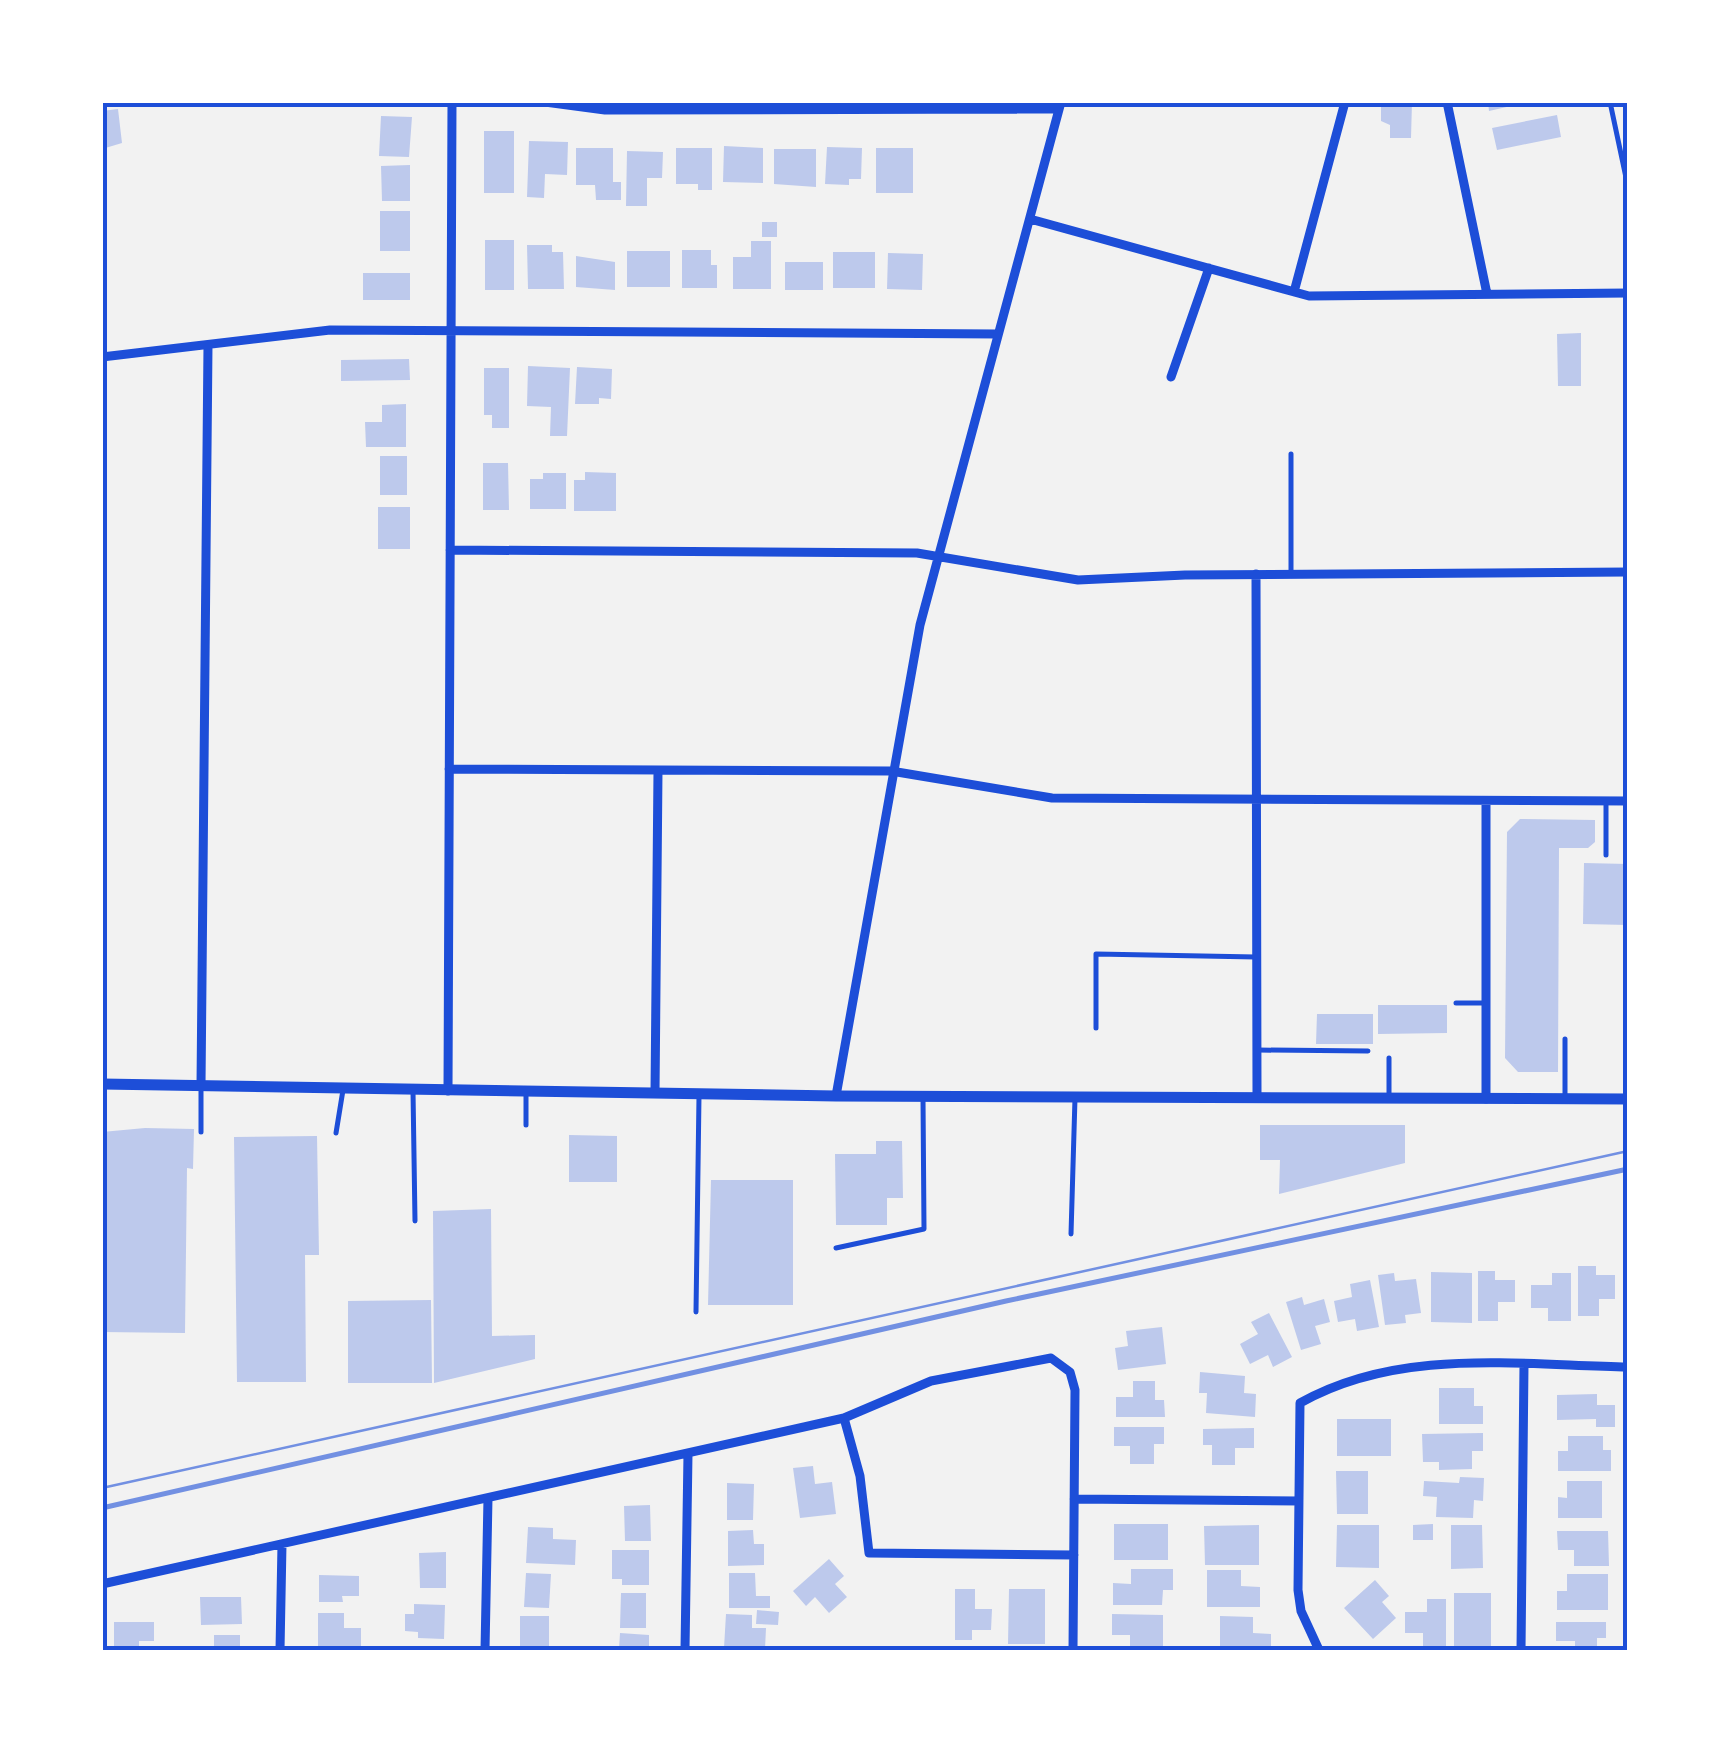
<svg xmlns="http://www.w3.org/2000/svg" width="1730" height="1753" viewBox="0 0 1730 1753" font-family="'Alegreya Sans',sans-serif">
<rect width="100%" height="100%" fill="#f2f2f2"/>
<path fill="#bdc9ec" d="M380,102h33v5l-33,-1z
M1381,102h31l-1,36h-21v-13l-9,-4z
M1488,102h23v4l-22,5z
M118,109l4,34 -20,6v-38z
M1557,115l4,22 -64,13 -5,-22z
M381,116l31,1 -3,40 -30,-1z
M484,131h30v62h-30z
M529,141l39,1 -1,33 -22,-1 -1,24 -17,-1z
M724,146l39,2v35l-40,-1z
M827,147l35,1 -1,31h-12v6l-24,-1z
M576,148h37v34h8v18h-25l-1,-15h-19z
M676,148h36v42h-14v-6h-22z
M876,148h37v45h-37z
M774,149h42v38l-42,-3z
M627,151l36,1 -1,26h-15v28h-21z
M410,165v36h-28l-1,-35z
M380,211h30v40h-30z
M762,222h15v15h-15z
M485,240h29v50h-29z
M751,241h20v48h-38v-32h18z
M527,245h25v7h11l1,37h-36z
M682,250h29v15h6v23h-35z
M627,251h43v36h-43z
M833,252h42v36h-42z
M888,253l35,1 -1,36 -35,-1z
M576,256l39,6v28l-39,-3z
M785,262h38v28h-38z
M363,273h47v27h-47z
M1581,333v53h-23l-1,-52z
M409,359l1,21 -69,1v-21z
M528,366l42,2 -3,68h-17l1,-29 -24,-1z
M577,367l35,2 -1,30 -12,-1v6h-24z
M484,368h25v60h-17v-13h-8z
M406,404v43h-40l-1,-25h17v-17z
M380,456h27v39h-27z
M483,463h25l1,47h-26z
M585,472l31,1v38h-42v-31h11z
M543,473h23v36h-36v-30h13z
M378,507h32v42h-32z
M1520,819l75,1v22l-7,6h-29l-1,224h-40l-13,-14 2,-226z
M1584,863l44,1v61l-45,-1z
M1378,1005h69v28l-69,1z
M1317,1014h56v30h-57z
M1260,1125h145v38l-126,31 1,-34h-20z
M145,1128l49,1 -1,40 -6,-1 -2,165 -83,-1v-200z
M569,1135l48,1v46h-48z
M317,1136l2,119h-14l1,127h-69l-3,-245z
M876,1141h26l1,57h-16v27h-51l-1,-71h41z
M711,1180h82v125h-85z
M491,1209l1,127 43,-1v24l-101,24 -1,-172z
M1624,1220h4v40h-4z
M1578,1266h18v9h19v24h-16v17h-21z
M1478,1271h17v9h20v22h-17v19h-20z
M1431,1272l41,1v50l-41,-1z
M1394,1273l1,8 21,-2 5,34 -16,2 1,8 -21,2 -7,-50z
M1552,1273h19v48h-23v-13h-17v-23h21z
M1370,1280l9,47 -22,4 -2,-12 -17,3 -4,-21 18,-4 -2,-13z
M1302,1297l2,8 20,-6 6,23 -15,4 6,18 -20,6 -15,-48z
M431,1300l1,83h-84v-82z
M1269,1313l23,44 -19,10 -5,-12 -18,9 -10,-20 18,-10 -7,-12z
M1162,1327l4,37 -48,6 -3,-22 13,-2 -2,-15z
M1200,1372l45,4 -1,17 12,1 -1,23 -49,-4 1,-20h-8z
M1133,1381h22v19h9l1,17h-49v-20h17z
M1439,1388h35v18h9v18h-44z
M1597,1394v11h18v22h-19v-8l-39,1v-25z
M1337,1419h54v37h-54z
M1114,1427h50v17h-10v20h-24v-18h-16z
M1254,1428v20h-19v17h-23v-20h-9v-16z
M1483,1433v18h-11v18l-33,1v-8h-16l-1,-28z
M1568,1436h35v14h8v21h-53v-20h10z
M813,1466l2,18 17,-2 4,32 -36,4 -7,-50z
M1336,1471h32v43h-31z
M1460,1477l24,1 -1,23 -9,-1 -1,18 -37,-1 1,-20 -14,-1 1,-15 35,2z
M1567,1481h35v37h-44v-21l9,1z
M727,1483l27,1 -1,36h-26z
M650,1505l1,36h-26l-1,-35z
M1114,1524h54v36h-54z
M1433,1524v16h-20v-15z
M1259,1525v40h-54l-1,-39z
M1337,1525h42v43l-43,-1z
M1451,1525h31l1,43 -32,1z
M528,1527l25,1v11l23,1 -1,25 -49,-2z
M753,1530l1,14h10v21l-36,1v-35z
M1557,1531h51l1,35h-35v-16h-16z
M612,1550h37v35h-27v-6h-10z
M446,1552v36h-26l-1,-35z
M829,1559l15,17 -9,8 12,13 -18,16 -14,-16 -9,9 -13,-15z
M1131,1569h42v21h-10l-1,15h-49v-22l18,1z
M1207,1570h34v16l19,1v20h-53z
M526,1573l25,1 -2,34 -25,-1z
M729,1573h26l1,23h14v12h-41z
M1567,1574h41v36h-51v-19h10z
M319,1575l40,1v20h-17l1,6h-24z
M1375,1580l14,16 -7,6 14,16 -23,21 -29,-31z
M955,1589h20v20h17l-1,21h-19v10h-17z
M1009,1589h36v55h-37z
M621,1593h25v35h-26z
M1454,1593h37v54h-37z
M200,1597h41l1,27 -41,1z
M1427,1599h19v49h-23v-15h-18v-21h22z
M414,1604l31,1 -1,34 -26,-1v-6l-13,-1v-17h9z
M757,1610l22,2 -1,13 -22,-1z
M318,1613h26v15h17v20h-43z
M726,1614l26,1v13h14l-1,21 -41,-1z
M1112,1614l51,1v35h-33v-15h-18z
M520,1616h29v34h-29z
M1220,1616l33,1v16l18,1v16h-51z
M114,1622h40v19h-15v7l-25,-1z
M1556,1622h50v16h-9v12h-22v-9h-19z
M620,1633l29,2v15h-30z
M214,1635h26v15h-26z"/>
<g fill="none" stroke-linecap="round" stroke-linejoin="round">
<path stroke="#1d4ed8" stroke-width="5" d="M1610,102l18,85
M1291,454v120
M1606,855v-54
M1456,1003h31
M1096,1028v-74l160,3
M1565,1039v57
M1258,1050l110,1
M201,1088v44
M413,1091l2,130
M526,1092v33
M1389,1095v-37
M336,1133l7,-43
M1071,1234l4,-136
M836,1248l88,-19 -1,-131
M696,1312l3,-216"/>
<path stroke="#1d4ed8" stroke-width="9" d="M545,102l60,8 454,-1
M1447,102l40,192
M1030,219l279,77 319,-3
M1294,292l51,-190
M102,357l228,-27 668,4
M1171,377l38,-109
M450,550l467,3 161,27 107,-5 443,-3
M1256,574l1,523
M449,769l442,2 161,27 576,3
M201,1085l7,-740
M448,1091l4,-989
M655,1093l3,-322
M836,1096l84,-471 141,-523
M1486,1099v-298
M844,1418l16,58 9,77 205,2
M1074,1499l225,2
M102,1584l742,-166 87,-37 120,-23 19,14 5,18 -2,260
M280,1650l2,-106
M485,1650l3,-152
M685,1650l3,-196
M1319,1650l-18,-39 -3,-21 2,-187c99,-56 218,-38 328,-36
M1521,1650l3,-285"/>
<path stroke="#1d4ed8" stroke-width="11" d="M102,1084l734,12 792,3"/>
<path stroke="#7290e2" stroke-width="2.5" d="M102,1488l1526,-337"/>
<path stroke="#7290e2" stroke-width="5" d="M102,1508l904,-207 622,-132"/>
</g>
<rect width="1730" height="1753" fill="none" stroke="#ffffff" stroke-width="210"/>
<rect x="105" y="105" width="1520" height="1543" fill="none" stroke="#1d4ed8" stroke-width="4"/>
</svg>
